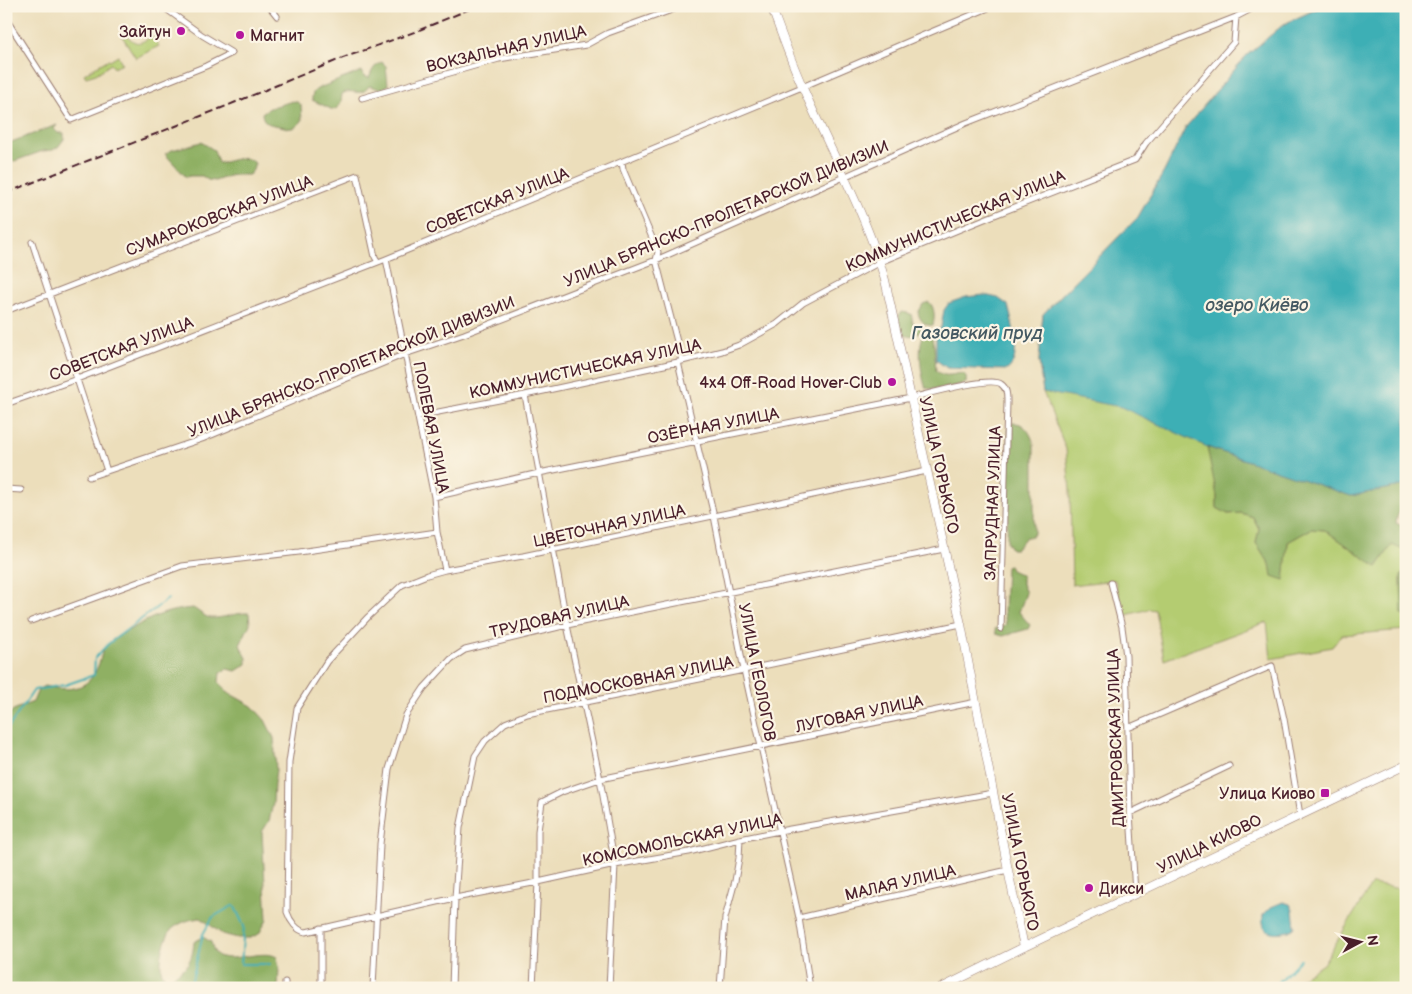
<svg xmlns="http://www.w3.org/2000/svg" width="1412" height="994" viewBox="0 0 1412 994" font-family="'Balsamiq Sans',sans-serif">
<rect width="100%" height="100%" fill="#fcf5e5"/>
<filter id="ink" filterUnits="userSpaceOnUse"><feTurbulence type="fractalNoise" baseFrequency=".02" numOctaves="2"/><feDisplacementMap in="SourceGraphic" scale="10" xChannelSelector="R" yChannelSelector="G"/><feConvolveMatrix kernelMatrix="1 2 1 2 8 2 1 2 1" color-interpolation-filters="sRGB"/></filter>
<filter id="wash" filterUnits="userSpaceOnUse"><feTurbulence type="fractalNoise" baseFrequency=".0096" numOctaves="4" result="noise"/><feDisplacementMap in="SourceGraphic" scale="20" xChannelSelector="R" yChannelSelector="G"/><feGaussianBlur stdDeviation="1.12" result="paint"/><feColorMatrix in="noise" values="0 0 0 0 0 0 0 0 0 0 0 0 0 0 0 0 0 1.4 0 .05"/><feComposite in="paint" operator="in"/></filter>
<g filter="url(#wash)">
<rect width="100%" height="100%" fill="#ecdebb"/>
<path fill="#b4cc71" stroke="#7f764e" d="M1323,6l83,479 -189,11v12l11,6 13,-1 12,4 6,12 -3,14 14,21 14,16 4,-38 23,-13 14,1 52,37 15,-23 14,7v18l-5,7 1,39h4v15l-64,5 -10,12 -61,12 -4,-37 -103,38 -9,-50 -6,-1 -26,7 -8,-36 -43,5 -2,-95 -4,-41 -23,-57 -4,-31 4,-47 95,-97 27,-47 21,-43 60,-71 38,-32z
M126,34c10,13 14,9 27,2l6,10 -23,12 -14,-22z
M118,56l4,7 -8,5 -3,-4 -15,10 -10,3 -2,-3 25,-15 1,2z
M1372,884l34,6v98h-120l37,-24z"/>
<path fill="#8fb063" stroke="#6c6847" d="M382,62l4,4 2,19c-6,6 -11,3 -19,1 -9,13 -16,1 -27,8 -1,8 -1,13 -9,16l-21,-10c0,-6 1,-9 7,-12l43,-17 2,5 5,2c3,-7 5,-13 13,-16z
M292,101l5,1 4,3 1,16c-3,3 -5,6 -10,7 -4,1 -4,0 -8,-1 -11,-3 -21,-1 -22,-14 8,-7 20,-8 30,-12z
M57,125l-3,4 4,4h6v6l-6,8 -5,3 -10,1 -37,13v-20z
M201,142l13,8 4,13c13,-1 26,-10 37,0l-2,7 -4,5h-14l-6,1 -14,5 -7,-1 -6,-4h-12l-4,1 -21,-23 7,-4z
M929,302c6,5 6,16 4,23 -8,2 -13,-5 -15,-12l5,-9z
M902,312l6,1 3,1 2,9 8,5v3c-16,12 -24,-1 -22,-17z
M926,332l5,2 3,12 2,25c4,2 8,5 13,4 8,0 19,-7 17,8 -12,3 -28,8 -40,5 -5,-11 -10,-48 0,-56z
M1013,423c12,-1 18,11 21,21v90l-4,3h-4l-10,12h-5l-4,-7 2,-117z
M1207,447l144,49 55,-11v21c-7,5 -9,8 -10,17l6,3 4,-1v26l-14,-6 -15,22 -52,-37 -14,-1 -23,13 -4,38 -12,-4 -2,-12 -14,-21 3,-14 -6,-12 -12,-4 -13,1 -11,-6v-12z
M1009,564l2,6 9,4 2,3v7l4,9 -7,19 11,13 -2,4 -25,7 -7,-2 -1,-5 4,-2h4l3,-3 -2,-13 2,-44z
M1406,569v46h-4l-1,-39z
M193,608c6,3 11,9 18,10 12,1 25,-6 38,-5l1,11 -10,21 7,13v6l-11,7 -9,-2 -7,4 -1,9 8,10 25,14 13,14 9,18 2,32 -2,14 -1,20 -4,17 -7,11 5,87 -8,15 -9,4h-12l-16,-4 -21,-16c-11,1 -20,4 -29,11 -7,7 -14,34 -10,44 1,2 4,5 5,6 19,-10 25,-15 27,-37l9,-5 8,5c1,3 2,8 4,11 11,13 47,-5 62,4l2,10 -1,21h-272l1,-272 6,-6 20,-8 5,-12 6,-4c23,5 44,6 54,-20 3,-7 3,-15 9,-21 6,-7 14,-10 22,-15 23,-13 37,-20 64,-22z"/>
<path fill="#3eafb5" stroke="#446770" d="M1323,6h83v479l-55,11 -144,-49 -86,-40 -78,-15 -4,-31 4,-47 95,-97 27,-47 21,-43 60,-71 38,-32z
M984,295l14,3 10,7c4,17 15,54 -1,65l-60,-2 -11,-8v-25l5,-8 3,-17 5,-7 17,-6z
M1283,902l7,2 3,6 2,17c-4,4 -6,4 -11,5 -14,2 -23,-1 -21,-17l8,-8z"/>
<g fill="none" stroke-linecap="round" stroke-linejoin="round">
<path stroke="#3eafb5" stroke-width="2" d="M6,731l28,-41 31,-5 29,-10 1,-17 13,-14 60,-45
M188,988l4,-8 11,-46 10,-17 21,-12 10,21 -3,38h29
M1273,988l28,-29"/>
</g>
</g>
<g filter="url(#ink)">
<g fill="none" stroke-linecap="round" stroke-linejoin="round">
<defs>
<path id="street" d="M162,6l40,29 30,18
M269,6l8,10
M6,19l65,101 135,-54 26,-13
M362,98l137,-39 87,-14 22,-12 75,-27
M622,162l1,7 35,83 -2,8 26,101
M32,242l75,229
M386,259l48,238 3,35 8,38
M6,311l351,-136 18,82 3,5
M678,362l36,154 30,154 55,248 11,70
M525,395l42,230 33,154 15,86 -6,123
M6,404l71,-25 309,-120 416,-172 110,-47 81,-34
M418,416l107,-21 153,-33 44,-11 17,-6 20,-11 18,-10 26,-21 77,-41 107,-44 148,-58 11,-17 88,-101 2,-25
M927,471l-404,85 -78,14 -18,5 -25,10 -34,32 -41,44 -30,47 -8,54 -2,150c3,9 10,19 19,20l149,-34 83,-16 77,-17 74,-13 51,-13 39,-8 214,-38
M89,477l113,-38 203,-85 59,-20 192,-74 310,-137 270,-106 21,-11
M6,489l15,1
M434,497l105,-24 372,-75c16,-4 79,-22 90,-14 6,4 6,11 6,18l-6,227
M1111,583l11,44 4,29 4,157 5,80
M31,621l151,-55 117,-14 138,-20
M1128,728l144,-62 12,53 16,96
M1130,813l99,-47
M799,918l209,-48
M285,988v-6
M321,988v-60
M373,988l7,-144 9,-75 17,-54 18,-27 27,-29 14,-9 102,-25 377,-76
M452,988l3,-90 5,-70 15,-72 10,-15 20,-18 22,-9 217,-44 217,-46
M533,988l5,-106v-51l4,-29 20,-10 38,-13 376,-77
M720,988l5,-70 10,-37 4,-23 1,-19"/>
<path id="secondary" d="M771,6c10,27 20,55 32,82 27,63 63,125 82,192l76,344 47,246 16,77
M941,988l83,-41 382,-182"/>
</defs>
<use href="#street" stroke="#9b7e73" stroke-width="7"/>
<use href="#secondary" stroke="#9b7e73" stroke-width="9"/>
<use href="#street" stroke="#fff" stroke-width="5"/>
<use href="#secondary" stroke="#fff" stroke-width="8"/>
<path stroke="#4a1f2b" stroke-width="2" stroke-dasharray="8 4" stroke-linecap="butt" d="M6,193l213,-84 124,-51 74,-27 60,-25"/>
</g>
</g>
<g fill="#b5179e" stroke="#fcf5e5" stroke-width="2">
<circle cx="181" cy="31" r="5"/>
<circle cx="240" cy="35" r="5"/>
<circle cx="892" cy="382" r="5"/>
<rect x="1320" y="788" width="10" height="10" rx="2.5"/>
<circle cx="1089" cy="888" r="5"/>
</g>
<g text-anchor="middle" stroke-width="4.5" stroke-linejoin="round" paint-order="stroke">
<g font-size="16" fill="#4a1f2b" stroke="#fcf5e5" text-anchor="end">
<text x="171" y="37">Зайтун</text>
<text x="250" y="41" text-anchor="start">Магнит</text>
<text x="882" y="388">4x4 Off-Road Hover-Club</text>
<text x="1315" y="799">Улица Киово</text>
<text x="1099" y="894" text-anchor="start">Дикси</text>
</g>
<g font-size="16" fill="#4a1f2b" stroke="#fcf5e5">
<text transform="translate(506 48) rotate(-13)" y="6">ВОКЗАЛЬНАЯ УЛИЦА</text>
<text transform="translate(497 200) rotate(-22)" y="6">СОВЕТСКАЯ УЛИЦА</text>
<text transform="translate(726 213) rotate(-23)" y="6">УЛИЦА БРЯНСКО-ПРОЛЕТАРСКОЙ ДИВИЗИИ</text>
<text transform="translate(219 215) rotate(-21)" y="6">СУМАРОКОВСКАЯ УЛИЦА</text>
<text transform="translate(955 220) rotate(-23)" y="6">КОММУНИСТИЧЕСКАЯ УЛИЦА</text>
<text transform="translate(121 348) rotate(-21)" y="6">СОВЕТСКАЯ УЛИЦА</text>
<text transform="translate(351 366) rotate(-22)" y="6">УЛИЦА БРЯНСКО-ПРОЛЕТАРСКОЙ ДИВИЗИИ</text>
<text transform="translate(585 368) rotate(-12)" y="6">КОММУНИСТИЧЕСКАЯ УЛИЦА</text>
<text transform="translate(713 425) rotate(-11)" y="6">ОЗЁРНАЯ УЛИЦА</text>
<text transform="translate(432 427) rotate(79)" y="6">ПОЛЕВАЯ УЛИЦА</text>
<text transform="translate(940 465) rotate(78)" y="6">УЛИЦА ГОРЬКОГО</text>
<text transform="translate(992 503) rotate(-88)" y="6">ЗАПРУДНАЯ УЛИЦА</text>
<text transform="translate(609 525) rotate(-12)" y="6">ЦВЕТОЧНАЯ УЛИЦА</text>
<text transform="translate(559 616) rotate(-13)" y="6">ТРУДОВАЯ УЛИЦА</text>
<text transform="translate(758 672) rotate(79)" y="6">УЛИЦА ГЕОЛОГОВ</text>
<text transform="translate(638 679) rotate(-11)" y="6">ПОДМОСКОВНАЯ УЛИЦА</text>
<text transform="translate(859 713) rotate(-12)" y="6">ЛУГОВАЯ УЛИЦА</text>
<text transform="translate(1115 738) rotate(-92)" y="6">ДМИТРОВСКАЯ УЛИЦА</text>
<text transform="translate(682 839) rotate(-12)" y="6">КОМСОМОЛЬСКАЯ УЛИЦА</text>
<text transform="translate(1209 843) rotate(-26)" y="6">УЛИЦА КИОВО</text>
<text transform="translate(1021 862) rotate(79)" y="6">УЛИЦА ГОРЬКОГО</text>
<text transform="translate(900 882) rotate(-13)" y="6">МАЛАЯ УЛИЦА</text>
</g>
<g font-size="18" font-style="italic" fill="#455962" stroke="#fcf5e5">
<text x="1257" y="311">озеро Киёво</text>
<text x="977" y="339">Газовский пруд</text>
</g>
</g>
<rect width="1412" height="994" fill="none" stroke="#fcf5e5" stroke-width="25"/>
<g transform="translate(1360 942) rotate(83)" stroke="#fcf5e5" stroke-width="4" paint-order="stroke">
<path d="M0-4L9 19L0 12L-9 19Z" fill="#4a1f2b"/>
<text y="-8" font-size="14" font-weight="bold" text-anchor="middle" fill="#4a1f2b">N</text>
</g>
</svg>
